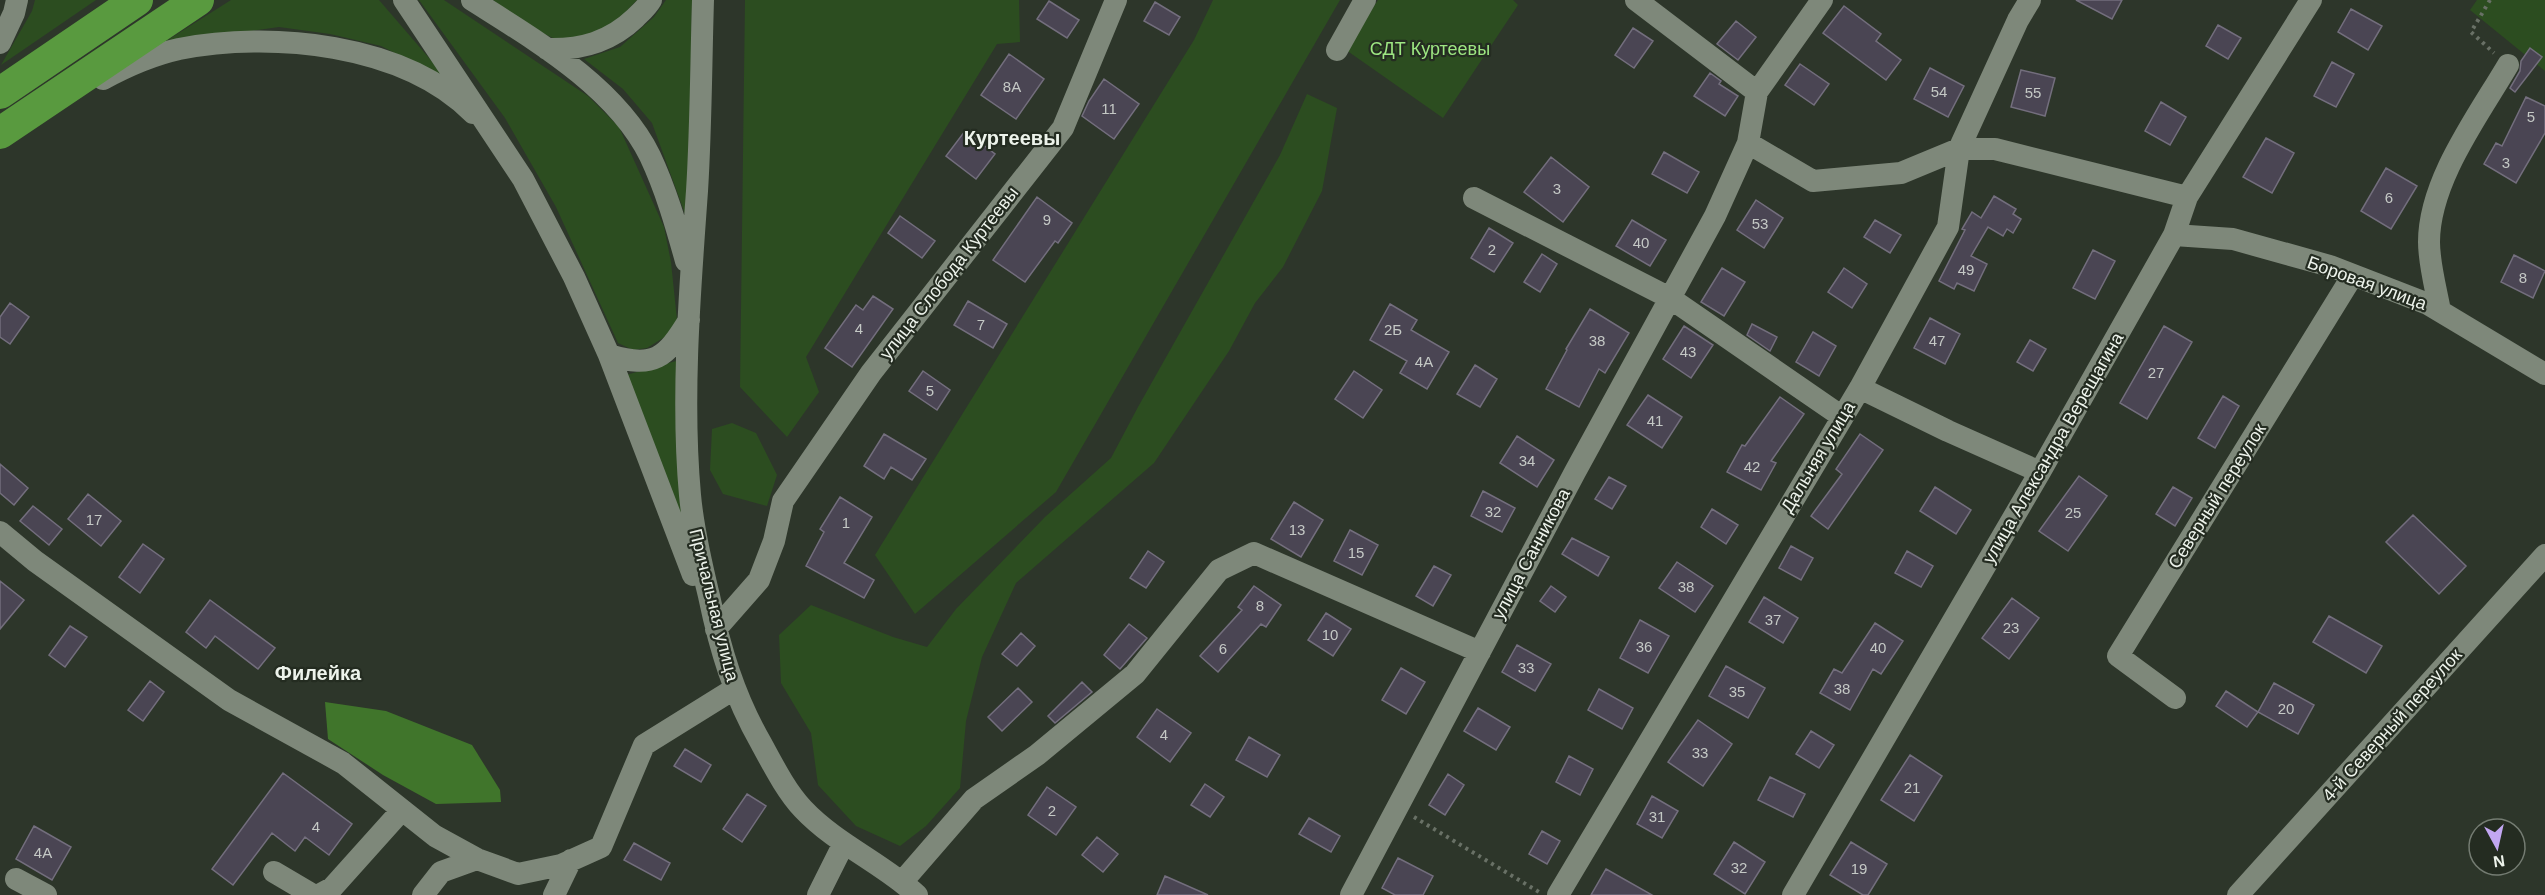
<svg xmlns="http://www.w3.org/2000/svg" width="2545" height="895" viewBox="0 0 2545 895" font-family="Helvetica,sans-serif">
<rect width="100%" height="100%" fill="#2d362a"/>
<path fill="#2c4d20" d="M35,0h61l-95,65 31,-54z
M231,0h148l69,80 -67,-34 -51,-12 -51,-7 -116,16z
M419,0h25l144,96 31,31 45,100 7,35 6,58 -9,15 -21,13 -14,2 -15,-7 -62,-136 -51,-89z
M493,0h144l-22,23 -28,13 -30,4 -29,-14z
M666,0h26l-4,222 -36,-99 -29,-34 -39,-30 36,-12 34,-30z
M745,0h274l1,42 -23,2 -191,313 13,35 -32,45 -47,-50z
M1213,0h127l-284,492 -141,122 -40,-59 319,-515z
M1378,0h135l5,5 -75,113 -97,-68z
M2477,0h68v71l-75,-61z
M1307,94l30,14 -15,83 -39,76 -28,36 -26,48 -75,112 -138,120 -34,74 -16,64 -6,67 -34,38 -26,20 -44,-20 -38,-41 -7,-52 -30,-50 -2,-48 32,-30 82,32 34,10 29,-38 89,-92 66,-59 27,-51 142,-252z
M676,361l10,174 -60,-160z
M732,423l24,10 21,42 -10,31 -44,-12 -13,-24 2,-41z"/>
<path fill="#40752b" d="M325,702l61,9 86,34 28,45 1,12 -65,2 -53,-29 -55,-36z"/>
<path fill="#4a4553" stroke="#736e7d" stroke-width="1.5" d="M2076,0h46l-10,19z
M1049,1l30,19 -12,18 -30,-19z
M1155,2l25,15 -11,18 -25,-14z
M1844,6l37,28 -5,7 25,19 -15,20 -63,-47z
M2351,9l31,17 -14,24 -30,-18z
M1736,21l20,16 -18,23 -21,-16z
M2218,25l23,13 -13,21 -22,-13z
M1633,28l20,13 -19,27 -19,-13z
M2530,48l12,9 -27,35 -5,-4 10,-17 1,-10z
M1009,54l35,25 -28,40 -35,-24z
M2332,62l22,12 -18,33 -22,-11z
M1800,64l29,20 -15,21 -29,-20z
M1930,68l34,18 -16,31 -34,-18z
M2021,70l34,8 -10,38 -34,-9z
M1710,73l11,8 -2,3 19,12 -13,20 -31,-20z
M1104,79l35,25 -25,35 -32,-23 7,-15z
M2526,97l19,9v27l-29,50 -32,-19 12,-21 6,3z
M2161,102l25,15 -16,28 -25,-14z
M965,131l30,23 -19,25 -30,-23z
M2266,138l28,15 -22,40 -29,-16z
M1664,152l35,20 -12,21 -35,-19z
M1551,157l38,30 -26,35 -39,-30z
M2386,168l31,18 -26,43 -30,-18z
M1994,196l22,13 -3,5 8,5 -8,14 -6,-4 -4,7 -15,-9 -17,29 16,8 -13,27 -17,-8 -3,6 -15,-8 26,-51 -3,-1 10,-17 9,6z
M1037,197l35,26 -14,20 -3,-2 -30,41 -32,-22z
M1756,200l27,18 -19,30 -27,-18z
M900,216l35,25 -13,17 -34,-25z
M1632,220l34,20 -16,26 -34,-20z
M1875,220l26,15 -11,18 -26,-16z
M1489,228l24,15 -19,29 -23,-14z
M2093,250l22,11 -20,38 -22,-11z
M1542,254l15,10 -17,28 -16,-10z
M2514,255l31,16 -12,27 -32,-16z
M1722,268l23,14 -21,34 -23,-14z
M1844,268l23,16 -15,24 -24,-16z
M873,296l20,13 -41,58 -27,-19 31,-43 7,5z
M968,301l39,23 -14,24 -39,-23z
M10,303l19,14 -19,27 -10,-7v-20z
M1390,304l27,16 -6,10 38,22 -22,37 -27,-16 7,-12 -37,-21z
M1590,309l39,24 -24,40 -6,-4 -20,38 -33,-18 21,-39 -1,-1z
M1930,318l30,16 -15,30 -31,-16z
M1752,324l25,13 -7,14 -23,-16z
M1684,326l29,19 -22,33 -28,-19z
M2164,326l28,16 -45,77 -27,-16z
M1813,332l23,14 -17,30 -23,-14z
M2030,340l16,9 -13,22 -16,-9z
M1475,365l22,14 -17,28 -23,-13z
M923,371l27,19 -13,20 -28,-19z
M1354,371l28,19 -19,28 -28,-19z
M1648,395l34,22 -20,31 -35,-23z
M2223,396l16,10 -24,42 -17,-10z
M1780,397l24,17 -33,47 5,2 -15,27 -34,-18 15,-27 3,1z
M884,434l42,25 -14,21 -21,-13 -7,12 -20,-13z
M1860,434l23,16 -55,79 -17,-13 31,-42 -6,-5z
M1517,436l37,24 -17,27 -37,-24z
M0,464l28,24 -14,17 -14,-12z
M2079,476l28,20 -39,55 -29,-20z
M1609,477l17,9 -14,23 -17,-10z
M1935,487l36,23 -15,24 -36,-23z
M2173,487l19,11 -17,28 -19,-12z
M1483,491l32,17 -13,24 -31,-16z
M88,494l33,27 -20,25 -33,-27z
M840,497l32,20 -28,46 30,17 -10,18 -58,-32 18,-34 -4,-3z
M1294,502l29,18 -22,37 -30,-18z
M33,506l29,23 -13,16 -29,-24z
M1712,509l26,16 -12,19 -25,-17z
M2413,515l53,51 -27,28 -53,-52z
M1350,530l28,15 -16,30 -28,-14z
M1572,538l37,19 -11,19 -36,-22z
M143,544l21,15 -24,34 -21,-16z
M1791,546l22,12 -12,22 -22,-12z
M1148,551l16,11 -18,26 -16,-10z
M1907,551l26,15 -12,21 -26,-14z
M1677,562l36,24 -18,26 -36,-24z
M1434,566l17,9 -18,31 -17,-10z
M0,581l24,19 -24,29z
M1254,586l27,19 -15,22 -5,-3 -43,48 -18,-16 42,-46 -4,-3z
M1551,586l15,11 -11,15 -15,-11z
M1764,597l34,21 -15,25 -34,-21z
M2012,598l27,20 -30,41 -27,-21z
M210,600l65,48 -17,21 -43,-33 -9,12 -20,-16z
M1326,613l25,16 -18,27 -25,-16z
M2329,616l53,30 -16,27 -53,-31z
M1640,620l29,16 -21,37 -28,-15z
M1875,623l28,18 -22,33 -8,-5 -23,41 -30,-17 14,-24 8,4z
M1129,624l18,14 -27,31 -16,-14z
M70,626l17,11 -22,30 -16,-12z
M1021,633l14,13 -18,20 -15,-12z
M1517,645l34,19 -16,27 -33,-19z
M1726,666l39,22 -17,30 -39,-22z
M1401,668l24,14 -19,32 -24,-14z
M150,681l14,11 -21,29 -15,-11z
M1082,682l10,10 -37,31 -7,-7z
M2274,683l40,22 -16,29 -40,-22z
M1018,688l14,14 -30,29 -14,-14z
M1599,689l34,19 -11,21 -34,-19z
M2226,691l32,21 -11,15 -31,-21z
M1478,708l32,19 -14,23 -32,-19z
M1157,709l34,24 -21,29 -33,-25z
M1698,720l34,24 -29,42 -35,-24z
M1811,731l23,14 -15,23 -23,-14z
M1249,737l31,18 -13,22 -31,-17z
M685,749l26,16 -10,17 -27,-16z
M1910,755l32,21 -28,45 -33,-21z
M1569,756l24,13 -13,26 -24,-13z
M283,773l69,51 -23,31 -24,-18 -10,14 -23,-18 -39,52 -21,-16z
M1448,774l16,11 -19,30 -16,-10z
M1770,777l35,17 -12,23 -35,-17z
M1205,784l19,13 -14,20 -19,-12z
M1047,787l29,20 -20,28 -28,-20z
M747,794l19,12 -24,36 -19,-13z
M1652,796l26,15 -16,27 -25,-14z
M1309,818l31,18 -9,16 -32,-18z
M34,826l37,21 -19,33 -36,-21z
M1542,831l18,10 -13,23 -18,-10z
M1097,837l21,17 -15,18 -21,-17z
M1734,842l31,20 -20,32 -31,-20z
M1851,842l36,22 -19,31h-5l-33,-20z
M634,843l36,20 -9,17 -37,-20z
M1398,858l35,18 -10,19h-28l-13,-7z
M1606,869l46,26h-61z
M1165,876l43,19h-51z"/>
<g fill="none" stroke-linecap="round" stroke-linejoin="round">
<path stroke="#697166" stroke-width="4" stroke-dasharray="3 4.5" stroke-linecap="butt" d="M2490,0l-19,32 23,21
M1414,817l125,75"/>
<path stroke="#7e887a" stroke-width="22" d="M404,0l119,179 51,98 35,78 84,220
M472,0c63,40 144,87 178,156 16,34 26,69 36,105
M703,0c-2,64 -2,128 -6,191 -7,98 -16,206 -7,304 3,34 11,68 19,101 11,53 25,100 52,147 12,22 25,48 42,66 33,35 79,54 114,86
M1636,0l121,92
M0,43l14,-30 3,-13
M547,49c34,1 63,-7 88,-31 6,-6 12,-11 16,-18
M1337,50l28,-50
M103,79c24,-13 49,-24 76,-30 92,-18 224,-6 294,64
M1748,143l9,-51 65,-92
M1474,198l196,100 171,118
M2174,235l59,4 97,27 98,38 117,70
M2440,311c-4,-22 -11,-47 -11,-69 0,-61 49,-126 79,-177
M609,355c45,14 57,3 80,-35
M1860,388l88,43 92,41
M0,532l35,29 194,139 114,63 92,73 42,23 41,15 43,-9 40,-18 43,-102 90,-56
M716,629l43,-49 15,-39 9,-40 88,-128 192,-245 53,-128
M2175,698l-57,-42 235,-381
M274,872l39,23
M16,879l30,16
M902,882l72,-83 63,-44 98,-81 84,-104 35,-17 226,99
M319,895l13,-7 70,-78
M423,895l18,-23 36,-13
M554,895l17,-35
M818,895l26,-52
M1351,895l224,-423 140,-256 33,-73 65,38 88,-8 58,-24h36l192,48
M1558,895l302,-507 88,-161 11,-78 59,-129 12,-20
M1793,895l247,-423 134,-237 13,-38 124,-197
M2238,895l307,-340"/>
<path stroke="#599a3f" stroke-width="32" d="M0,93l137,-93
M0,133l198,-133"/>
</g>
<g text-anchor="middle" stroke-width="4.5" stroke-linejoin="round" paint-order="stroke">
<g font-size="15" fill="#c4c8c5">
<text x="1012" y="92">8А</text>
<text x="1939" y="97">54</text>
<text x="2033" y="98">55</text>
<text x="1109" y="114">11</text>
<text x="2531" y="122">5</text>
<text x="2506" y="168">3</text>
<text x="1557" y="194">3</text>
<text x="2389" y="203">6</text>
<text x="1047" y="225">9</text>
<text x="1760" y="229">53</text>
<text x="1641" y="248">40</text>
<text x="1492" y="255">2</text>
<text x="1966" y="275">49</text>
<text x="2523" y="283">8</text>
<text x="981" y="330">7</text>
<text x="859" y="334">4</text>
<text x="1393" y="335">2Б</text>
<text x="1597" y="346">38</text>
<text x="1937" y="346">47</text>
<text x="1688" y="357">43</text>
<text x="1424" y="367">4А</text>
<text x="2156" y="378">27</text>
<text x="930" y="396">5</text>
<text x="1655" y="426">41</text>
<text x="1527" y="466">34</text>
<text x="1752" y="472">42</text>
<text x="1493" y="517">32</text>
<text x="2073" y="518">25</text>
<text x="94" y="525">17</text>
<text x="846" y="528">1</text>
<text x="1297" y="535">13</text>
<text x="1356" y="558">15</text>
<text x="1686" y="592">38</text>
<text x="1260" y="611">8</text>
<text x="1773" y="625">37</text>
<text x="2011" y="633">23</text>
<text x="1330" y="640">10</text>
<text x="1644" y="652">36</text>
<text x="1878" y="653">40</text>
<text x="1223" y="654">6</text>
<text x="1526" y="673">33</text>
<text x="1842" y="694">38</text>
<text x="1737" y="697">35</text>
<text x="2286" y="714">20</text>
<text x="1164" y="740">4</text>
<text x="1700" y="758">33</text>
<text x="1912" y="793">21</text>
<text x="1052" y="816">2</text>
<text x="1657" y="822">31</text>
<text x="316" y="832">4</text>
<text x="43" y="858">4А</text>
<text x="1739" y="873">32</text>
<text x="1859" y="874">19</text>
</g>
<g font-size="18" fill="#9de682" stroke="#242c21">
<text x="1430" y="55">СДТ Куртеевы</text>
</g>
<g font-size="18" fill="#edf3eb" stroke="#242c21">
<text transform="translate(949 273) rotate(-52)" y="6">улица Слобода Куртеевы</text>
<text transform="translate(2367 283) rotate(20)" y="6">Боровая улица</text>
<text transform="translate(2053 448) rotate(-60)" y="6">улица Александра Верещагина</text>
<text transform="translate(1818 457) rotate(-59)" y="6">Дальняя улица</text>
<text transform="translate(2217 496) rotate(-58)" y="6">Северный переулок</text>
<text transform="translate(1531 554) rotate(-62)" y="6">улица Санникова</text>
<text transform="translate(714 605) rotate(76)" y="6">Причальная улица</text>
<text transform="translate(2392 725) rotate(-48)" y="6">4-й Северный переулок</text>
</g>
<g font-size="20" font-weight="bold" fill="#edf3eb" stroke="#242c21">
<text x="1012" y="145">Куртеевы</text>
<text x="318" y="680">Филейка</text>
</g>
</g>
<g transform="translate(2497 847) rotate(172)"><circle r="28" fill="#242c21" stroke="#747c72" stroke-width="1.5"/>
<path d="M0-4.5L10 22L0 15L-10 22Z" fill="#c2a7f2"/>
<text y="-9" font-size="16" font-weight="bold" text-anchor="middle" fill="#edf3eb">N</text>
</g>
</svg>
